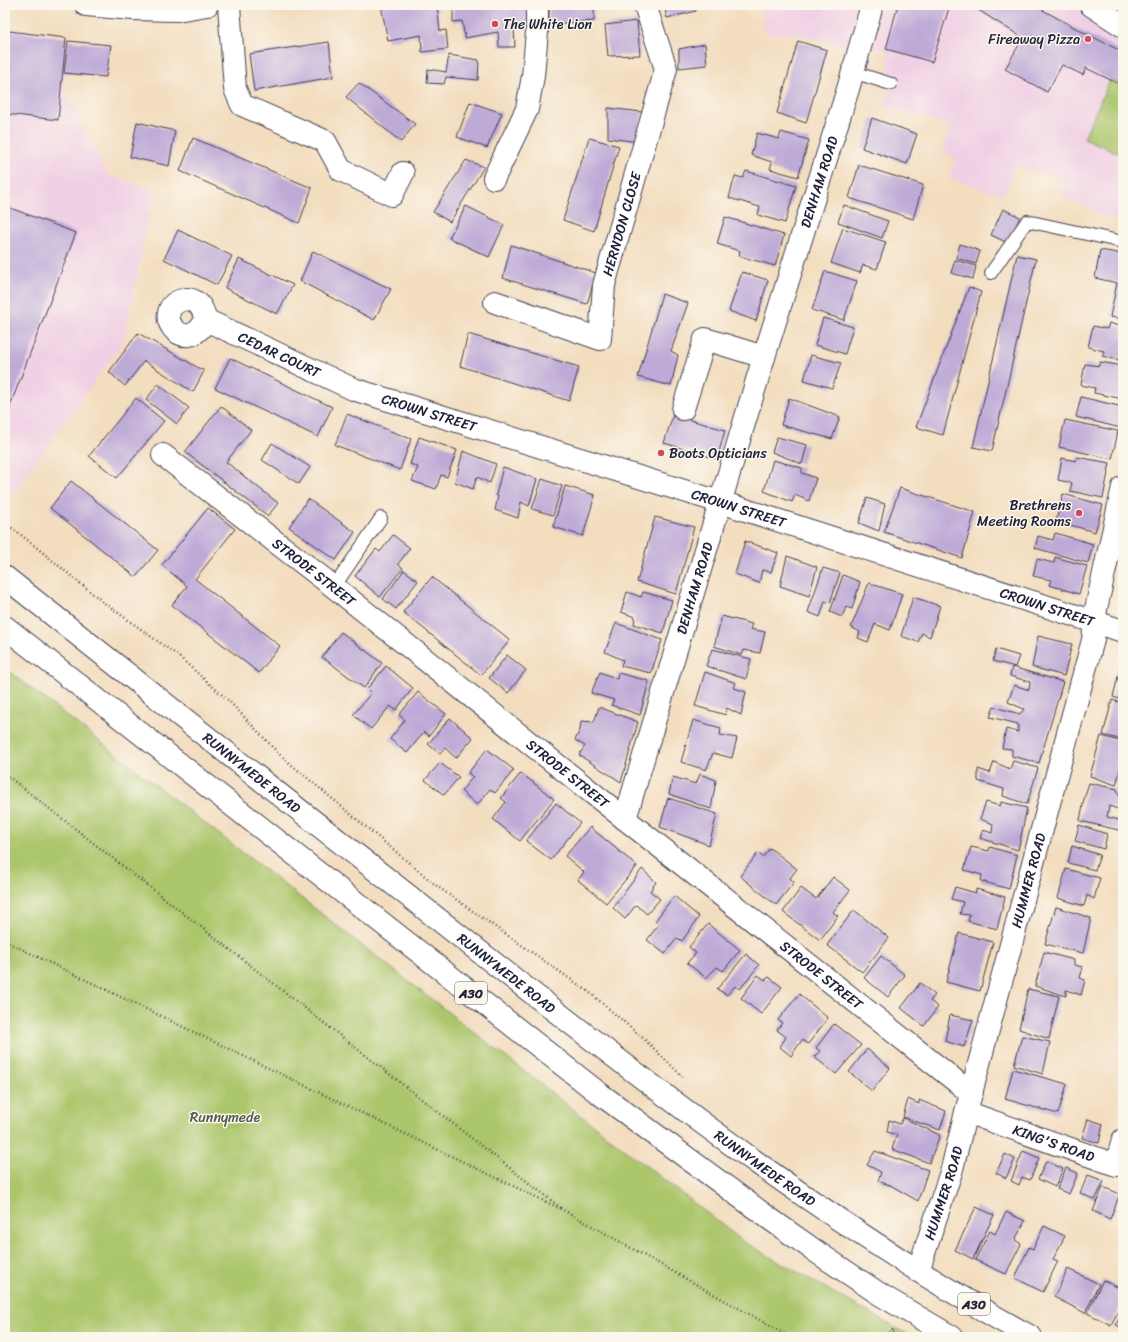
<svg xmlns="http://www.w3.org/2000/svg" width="1128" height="1342" viewBox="0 0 1128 1342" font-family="Sriracha,sans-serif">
<rect width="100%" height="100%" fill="#fbf7ec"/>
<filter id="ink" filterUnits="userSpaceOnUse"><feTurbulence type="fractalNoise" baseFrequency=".025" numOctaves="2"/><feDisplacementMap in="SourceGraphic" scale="8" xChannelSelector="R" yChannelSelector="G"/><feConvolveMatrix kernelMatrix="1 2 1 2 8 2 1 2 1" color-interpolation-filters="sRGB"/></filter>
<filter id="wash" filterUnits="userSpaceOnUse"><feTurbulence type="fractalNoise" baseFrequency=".012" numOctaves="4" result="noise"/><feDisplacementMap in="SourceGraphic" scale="16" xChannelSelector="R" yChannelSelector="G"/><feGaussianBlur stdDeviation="0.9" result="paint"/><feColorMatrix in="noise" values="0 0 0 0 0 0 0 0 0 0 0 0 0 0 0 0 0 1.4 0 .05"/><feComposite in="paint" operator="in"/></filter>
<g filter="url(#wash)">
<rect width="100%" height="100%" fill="#f3ddbf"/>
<path fill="#f0d0e4" d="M762,5h361v219l-62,-29 5,-13 -51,-18 -12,31 -53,-16 5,-22 -13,-5 7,-27 -65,-18 7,-23 -5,-35 -40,-3 -52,-12 -30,-1z
M5,27l61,11 -2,52 44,86 47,13 -32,153 -118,162z"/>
<path fill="#acc66c" stroke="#677454" d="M1110,80l13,6v69l-39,-17z
M5,668l739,574 168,95h-907z"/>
<g id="blocks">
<path fill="#beaad7" d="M381,5h56l3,26 6,-1 2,19 -26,3 -1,-17 -33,6z
M454,5h78l-4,22h-14l1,20h-16l-1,-15 -33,6 -3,-17 -9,1v-14h1z
M549,5h45v16l-45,3z
M664,5h31l1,6 -29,7z
M898,5h52l-18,57 -46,-13z
M967,5h75l-3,3 42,23 42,21v34l-37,-18 -3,7 -21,-10 -15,27 -42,-23 18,-31 -48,-30z
M637,21l3,34 -32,1 -3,-31z
M9,31l57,7 -8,82 -52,-6 3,-32h-4v-16z
M68,41l43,4 -5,32 -42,-4z
M798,41l29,9 -21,73 -29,-10z
M329,42l4,35 -79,14 -5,-37z
M705,44l2,21 -28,3v-19z
M449,55l30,5 -1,20 -32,-3 -2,7 -17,-1 1,-14 18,3z
M359,83l56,41 -14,18 -55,-45z
M470,102l32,11 -15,35 -30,-11z
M608,108l34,4 -3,30 -31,-4z
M872,118l45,16 -10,30 -45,-16z
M137,122l38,9 -6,35 -39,-9z
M781,132l28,8 -11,37 -28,-8 2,-7 -21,-7 6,-22 22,6z
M193,138l119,50 -13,35 -119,-52z
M589,138l30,8 -25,85 -31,-11z
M466,160l18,7 -34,55 -17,-10z
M859,165l64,20 -10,34 -64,-21z
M746,171l50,15 -11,37 -27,-8 2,-8 -31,-9 6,-22 8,2z
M844,205l44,16 -6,17 -44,-16z
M5,206l71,27 -71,186z
M466,206l38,19 -15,32 -40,-19z
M1003,209l17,8 -12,26 -17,-8z
M725,217l59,18 -9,31 -36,-10 1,-5 -23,-7z
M843,228l43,14 -9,27 -14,-4 -3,8 -29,-10z
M178,230l54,26 -15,29 -53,-26z
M960,244l20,7 -4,13 -20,-6z
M511,245l85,28 -9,31 -84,-26z
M1100,250l23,4v65l-13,-2 7,-34 -22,-5z
M313,251l78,38 -17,31 -74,-39z
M1017,255l19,4 -44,192 -19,-4z
M239,259l54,26 -16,29 -52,-26z
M955,260l21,6 -3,13 -22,-6z
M825,271l32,10 -13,39 -32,-10z
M742,272l26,8 -12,41 -27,-10z
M969,287l12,5 -38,143 -27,-8z
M662,294l26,9 -17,48 7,4 -7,31 -33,-9z
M823,318l30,9 -8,27 -30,-9z
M1109,323l14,4v34l-21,-5 2,-5 -16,-4 5,-21 14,3z
M138,333l66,38 -11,21 -49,-31 -19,25 -16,-14z
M468,334l111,33 -10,34 -109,-35z
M811,355l30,8 -9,25 -28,-8z
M230,358l102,49 -14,30 -103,-49z
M1100,362l23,4v33l-29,-6 1,-5 -14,-3 4,-21 14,2z
M158,384l31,24 -12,16 -31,-24z
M1081,397l42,10v14l-2,7 -45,-11z
M136,398l28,23 -47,57 -28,-22z
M789,398l51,19 -8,22 -51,-14z
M221,406l30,24 -25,32 52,41 -10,13 -83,-64z
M347,414l64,25 -11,31 -65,-25z
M673,415l52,15 -8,29 -53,-16z
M1065,420l53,11 -6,28 -53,-12z
M419,437l38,13 -10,27 -6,-2 -5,14 -24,-8 6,-14 -8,-3z
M777,437l30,8 -5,19 -30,-12z
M272,443l38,24 -11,17 -37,-24z
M463,451l33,13 -6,19 -13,-6 -4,12 -18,-7z
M1077,457l33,6 -7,35 -33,-7 2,-8 -14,-3 4,-22 14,3z
M773,460l29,8v5l14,5 -7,23 -14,-6 -3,7 -28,-11z
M503,467l34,12 -8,27 -8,-4 -3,16 -23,-8 3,-14 -2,-1z
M542,479l20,7 -9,29 -21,-6z
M71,481l87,69 -22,27 -86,-69z
M565,486l30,9 -12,41 -30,-9z
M900,488l75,24 -13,46 -78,-26z
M1063,494l40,11 -8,27 -39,-11z
M867,498l18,6 -6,27 -20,-8z
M308,499l47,33 -19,28 -47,-33z
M208,508l27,21 -40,50 85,67 -21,27 -87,-68 15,-19 -25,-21z
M655,517l39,10 -18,67 -39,-12z
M1055,533l38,11 -5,19 -53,-15 3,-12 15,4z
M393,535l17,13 -12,16 5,4 -23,29 -25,-21 21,-27 4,3z
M745,541l33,12 -7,19 -9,-2 -3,13 -24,-9z
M787,556l30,11 -8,29 -29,-10z
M1055,557l32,9 -8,28 -30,-9 2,-5 -18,-4 4,-17 17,4z
M823,568l17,5 -10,30 -5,-2 -5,16 -12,-5z
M404,570l14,11 -22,28 -13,-10z
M843,575l17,7 -8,27 -6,-2 -4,10 -12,-5z
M432,577l78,63 -29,35 -78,-63z
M869,583l33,11 -12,36 -15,-6 -7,18 -10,-4 2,-6 -9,-5z
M627,592l14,5 2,-5 29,8 -9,33 -29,-9 1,-7 -14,-5z
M913,597l27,9 -10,31 -8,-4 -4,9 -17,-6z
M722,616l30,8 -2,5 15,3 -5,21 -16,-3 -2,5 -28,-9z
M616,623l46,17 -11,33 -30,-7 2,-6 -18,-8z
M341,632l41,31 -18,25 -42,-31z
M1038,636l34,8 -8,32 -32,-9z
M712,649l39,10 -5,20 -40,-13z
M996,649l23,7 -4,11 -22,-6z
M507,655l19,15 -18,23 -19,-15z
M1122,660h1v40l-10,-3z
M386,666l27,22 -17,22 -6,-4 -19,23 -18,-14 18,-22 -4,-4z
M1012,667l51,15 -24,81 -27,-7v-7l-10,-1 4,-19 12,3v-8l-28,-7 4,-10 26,7 4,-5 -16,-7 6,-17 15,5 1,-8 -20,-6z
M600,672l17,7 1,-6 31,8 -9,34 -29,-10 3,-5 -23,-7z
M705,672l31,11 -2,5 12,4 -5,23 -14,-7 -1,7 -31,-9z
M418,692l28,22 -17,22 -5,-4 -17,21 -17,-14 15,-19 -6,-5z
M1112,700l11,3v37l-20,-5z
M599,707l39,15 -17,60 -42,-27 6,-9 -10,-6 5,-10 1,-9 13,1z
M450,718l23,20 -17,20 -11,-10 -5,6 -12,-10z
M693,720l28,8 -1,7 17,3 -5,20 -19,-5 -7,17 -25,-8z
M1101,736l22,6v17l-7,26 -26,-9z
M487,749l27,21 -19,23 -5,-4 -13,16 -16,-14 12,-14 -5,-4z
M1013,761l25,7 -11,36 -24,-8 1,-7 -26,-8v-12l12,4 4,-11 16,7z
M440,763l19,14 -15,18 -19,-15z
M521,773l33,26 -34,42 -27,-22 13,-17 -5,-4z
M700,774l16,6 -5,29 -42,-15 4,-17 23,7z
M1089,783l28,6 2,7 4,1v8l-2,5 -12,-4 -2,11 16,4v10l-43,-10 4,-22z
M668,798l49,16 -8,31 -49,-18z
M986,802l14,4 1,-4 26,6 -9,42 -38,-12 3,-8 9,3 1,-9 -13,-5z
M556,803l24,20 -29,37 -25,-19z
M1079,825l28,9 -3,15 -29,-8z
M590,827l47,39 -31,37 -28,-23 6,-8 -19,-16z
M1072,846l28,9 -5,15 -27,-7z
M971,847l18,4 1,-4 27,8 -8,34 -28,-8 1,-6 -18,-5z
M770,848l27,21 -7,9 4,4 -18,23 -36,-29 18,-23 5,4z
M642,869l14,13 -6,9 10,8 -13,15 -11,-9 -11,14 -12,-11z
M1066,869l34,9 -6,21 -7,-4 -3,11 -26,-8z
M833,877l17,13 -17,22 5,4 -18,24 -37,-28 18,-24 15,11z
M955,887l21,6v-4l29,8 -8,32 -29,-8 2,-6 -10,-1 3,-12 -12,-3z
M674,896l25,21 -17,24 -5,-3 -12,16 -18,-14 12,-16 -4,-3z
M1056,907l35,11 -8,35 -38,-9z
M854,910l35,28 -27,34 -35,-27z
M708,924l32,26 -17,21 -6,-4 -11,11 -19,-15 9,-10 -7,-6z
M959,933l34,9 -13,49 -34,-9z
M1044,952l30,8v5l9,2 -3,11 5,2 -4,15 -15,-5v6l-31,-10z
M746,954l13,11 -19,24 -5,-3 -8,9 -10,-6z
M881,956l24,19 -17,22 -24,-19z
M758,975l7,5 4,-3 13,10 -21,27 -20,-16z
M920,983l15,12 -5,6 8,6 -14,19 -23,-18z
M1028,989l31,7 -10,43 -30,-10z
M799,994l29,24 -20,26 -6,-4 -11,16 -11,-9 6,-10 -9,-7 5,-7 -4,-3z
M950,1015l23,5 -9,27 -19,-6z
M834,1024l27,21 -25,29 -22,-17 6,-6 -4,-3z
M1022,1036l28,6 -7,32 -29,-9z
M867,1049l23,19 -18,23 -23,-19z
M1013,1069l54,15 -9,30 -53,-15z
M908,1099l11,5v-4l27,11 -6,19 -37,-13z
M903,1118l37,17 -11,28 -37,-14 5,-14 -10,-3 2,-12 11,4z
M1088,1119l15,5 -4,19 -17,-5z
M875,1151l53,19 -10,31 -26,-15 -14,-5 3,-9 -14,-7z
M1023,1151l16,7 -9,22 -8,-3 -3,8 -8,-4z
M1005,1154l10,5 -9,19 -10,-5z
M1046,1161l17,8 -8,18 -17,-8z
M1066,1168l12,5 -9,21 -12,-5z
M1088,1175l16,6 -9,19 -15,-7z
M1103,1187l17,7 -10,25 -17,-8z
M976,1207l18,8 -21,44 -18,-9z
M1006,1212l19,9 -10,19 6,4 -15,30 -31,-14 15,-29 5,3z
M1044,1226l21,10 -12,23 5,2 -15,31 -28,-14 14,-31 4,2z
M1068,1269l31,15 -14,29 -31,-16z
M1103,1280l20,10v11l-12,24 -24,-12z
M1123,1312v16l-7,-3z"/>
</g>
</g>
<g filter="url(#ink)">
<use href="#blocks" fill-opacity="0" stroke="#413e4f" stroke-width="1"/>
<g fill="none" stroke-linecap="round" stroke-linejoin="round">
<defs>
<path id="service" d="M853,72l38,12
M991,273l36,-52 96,21
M334,587l47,-69"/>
<g id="minor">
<path d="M229,5l6,84 7,16 83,36 16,29 51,25 11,-22"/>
<path d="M494,178l33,-69 6,-33 4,-44v-27"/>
<path d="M187,299c12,1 16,10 19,21 -23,42 -60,-15 -19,-21z"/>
<path id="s1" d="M495,302l105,37 4,-54 62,-216 -21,-64"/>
<path id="s2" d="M206,320l147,69 380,117 390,125"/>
<path d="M683,409l22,-70 59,18"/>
<path id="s3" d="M163,455l171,132 291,232 337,267 10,6"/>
<path id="s4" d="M625,819l139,-462 84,-268 24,-84"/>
<path id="s5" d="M966,1112l150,53 7,-25"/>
<path id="s6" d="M918,1271l34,-102 14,-57 127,-472 3,-31 27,-122"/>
</g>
<path id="secondary" d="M86,5l47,4 44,1 30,-5
M1091,5l32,21"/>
<g id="primary">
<path id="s7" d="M5,577c166,131 332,264 499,394 168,132 339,263 527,366"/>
<path d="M5,627l591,464 174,128 51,36 60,40 71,42"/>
</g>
</defs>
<use href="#service" stroke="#413e4f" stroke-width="14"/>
<use href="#minor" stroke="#413e4f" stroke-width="24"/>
<use href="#secondary" stroke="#413e4f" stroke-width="24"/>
<use href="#primary" stroke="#413e4f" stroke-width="24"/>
<path stroke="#413e4f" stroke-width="2.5" stroke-dasharray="1 3" stroke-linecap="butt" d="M5,523l20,15 78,64 74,53 53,47 51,54 157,131 151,105 54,46 41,40
M5,774l556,434
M5,941l560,270 225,126
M882,1337l12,-8
M891,1337l4,-7"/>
<use href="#service" stroke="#fff" stroke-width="12"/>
<use href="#minor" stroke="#fff" stroke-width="22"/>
<use href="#secondary" stroke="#fff" stroke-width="22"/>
<use href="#primary" stroke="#fff" stroke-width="22"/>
</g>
</g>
<g fill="#d1495b" stroke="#fbf7ec" stroke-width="1.5">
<circle cx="495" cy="24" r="4"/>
<circle cx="1088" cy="39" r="4"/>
<circle cx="661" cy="453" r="4"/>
<circle cx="1079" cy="513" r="4"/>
</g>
<g text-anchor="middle" stroke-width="3" stroke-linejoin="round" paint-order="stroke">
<g fill="#fbf7ec" stroke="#636270" stroke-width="1">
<rect x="455" y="982" width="32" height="22" rx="3"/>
<rect x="958" y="1293" width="32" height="22" rx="3"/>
</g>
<g font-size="13" font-weight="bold" fill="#22223b">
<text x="471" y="998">A30</text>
<text x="974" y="1309">A30</text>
</g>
<g font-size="14" fill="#22223b" stroke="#fbf7ec" text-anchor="start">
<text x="503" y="29">The White Lion</text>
<text x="1080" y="44" text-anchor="end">Fireaway Pizza</text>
<text x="669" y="458">Boots Opticians</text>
<text x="1071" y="510" text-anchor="end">Brethrens<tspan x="1071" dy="16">Meeting Rooms</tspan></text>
</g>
<g font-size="14" fill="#22223b" stroke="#fbf7ec">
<text dy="5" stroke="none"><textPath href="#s4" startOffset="666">DENHAM ROAD</textPath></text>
<text dy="5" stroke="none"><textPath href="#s1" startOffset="229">HERNDON CLOSE</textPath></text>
<text dy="5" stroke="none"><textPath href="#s2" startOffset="81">CEDAR COURT</textPath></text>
<text dy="5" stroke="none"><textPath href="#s2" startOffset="242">CROWN STREET</textPath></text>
<text dy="5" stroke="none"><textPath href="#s2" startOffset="566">CROWN STREET</textPath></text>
<text dy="5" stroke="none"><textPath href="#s3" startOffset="191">STRODE STREET</textPath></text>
<text dy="5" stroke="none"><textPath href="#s4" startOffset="241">DENHAM ROAD</textPath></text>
<text dy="5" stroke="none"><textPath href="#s2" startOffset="890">CROWN STREET</textPath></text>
<text dy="5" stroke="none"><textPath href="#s7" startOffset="315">RUNNYMEDE ROAD</textPath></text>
<text dy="5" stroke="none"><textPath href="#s3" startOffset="515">STRODE STREET</textPath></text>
<text dy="5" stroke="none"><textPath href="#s6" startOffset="406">HUMMER ROAD</textPath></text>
<text dy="5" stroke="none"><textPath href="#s7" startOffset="639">RUNNYMEDE ROAD</textPath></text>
<text dy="5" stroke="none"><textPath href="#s3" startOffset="839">STRODE STREET</textPath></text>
<text dy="5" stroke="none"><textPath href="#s5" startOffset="93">KING'S ROAD</textPath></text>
<text dy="5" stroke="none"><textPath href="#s7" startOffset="963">RUNNYMEDE ROAD</textPath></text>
<text dy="5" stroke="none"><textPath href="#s6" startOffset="82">HUMMER ROAD</textPath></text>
</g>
<g font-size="14" fill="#525b4c" stroke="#fbf7ec">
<text x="225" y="1122">Runnymede</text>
</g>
</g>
<rect width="1128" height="1342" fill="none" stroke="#fbf7ec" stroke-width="20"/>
</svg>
